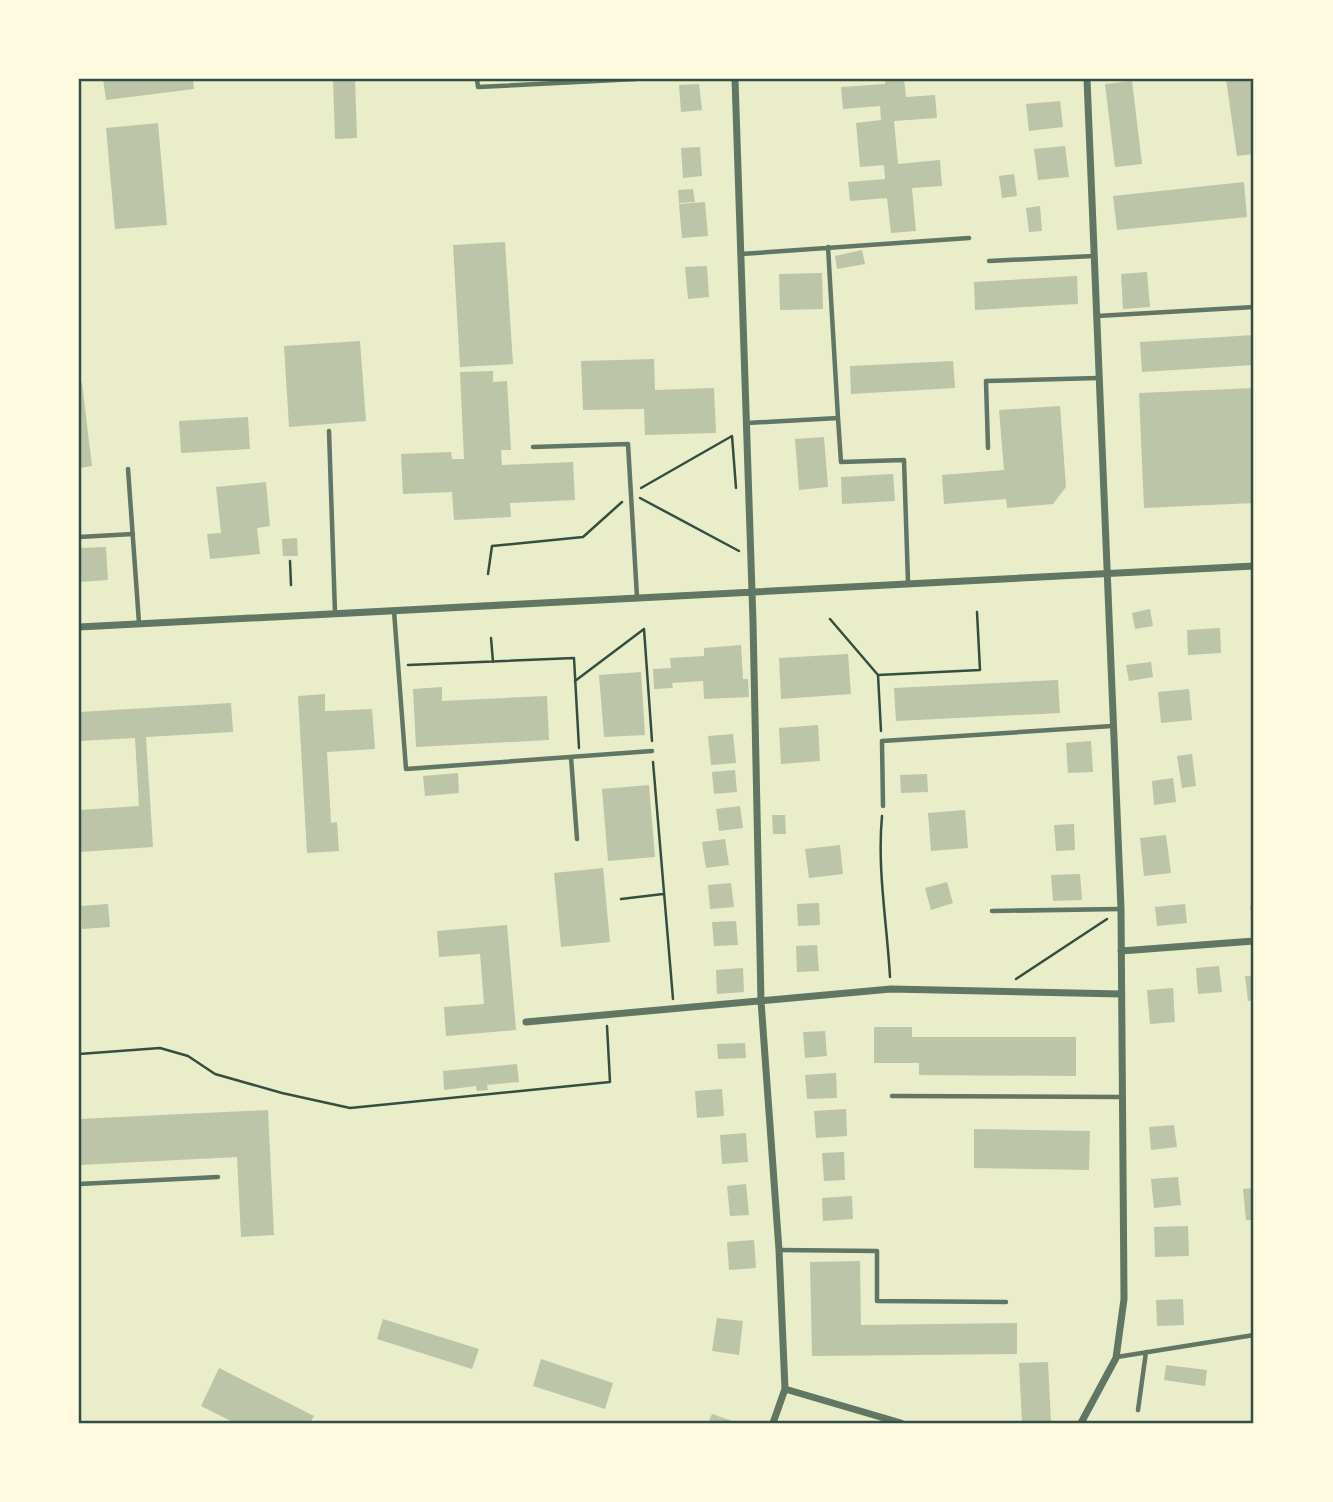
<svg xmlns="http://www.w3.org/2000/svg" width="1333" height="1502" viewBox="0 0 1333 1502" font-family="Mulish,sans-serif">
<rect width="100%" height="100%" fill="#e9edc9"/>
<path fill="#bcc5a7" d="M103,79h90l1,10 -88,11z
M333,79h22l2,59 -22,1z
M885,79h19l2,18 29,-2 2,23 -43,3 4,43 42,-4 2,26 -30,2 4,43 -25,2 -4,-35 -37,3 -2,-19 37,-3 -1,-14 -24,2 -4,-44 25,-3 -1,-14 -37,3 -2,-22 44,-3z
M1226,79h28v75l-17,2z
M1132,81l10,83 -27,3 -10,-83z
M699,84l3,26 -21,2 -2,-27z
M1060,101l3,26 -34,4 -3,-27z
M158,123l9,102 -52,4 -9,-101z
M1065,146l4,31 -31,3 -4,-31z
M700,147l2,29 -19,2 -2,-30z
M1014,174l3,22 -15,2 -3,-22z
M1244,182l3,35 -130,13 -4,-34z
M693,189l2,13 -16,1 -1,-13z
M705,202l3,34 -26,2 -3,-34z
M1040,206l2,25 -13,1 -3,-24z
M505,242l8,122 -53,3 -7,-122z
M862,250l3,14 -28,5 -2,-13z
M707,266l2,31 -21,2 -3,-32z
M1147,272l3,35 -27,2 -2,-35z
M822,273l1,36 -43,1 -1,-36z
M1077,276l1,28 -103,6 -1,-28z
M1254,335v30l-112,7 -2,-30z
M360,341l6,80 -77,6 -5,-81z
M654,359l1,31 59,-2 2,45 -71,2 -1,-26 -61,1 -2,-49z
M953,361l2,27 -104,6 -1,-28z
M493,371v11l14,-1 4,69h-10l1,15 71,-3 2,38 -65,3 1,14 -57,3 -2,-28 -49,2 -2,-40 50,-2 1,7h12l-4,-87z
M79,383h3l10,83 -13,2z
M1254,388v115l-110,5 -5,-115z
M1060,406l6,81 -13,17 -46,4 -1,-9 -62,5 -2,-29 62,-5 -5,-60z
M248,417l2,32 -69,4 -2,-32z
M824,437l4,50 -29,3 -4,-51z
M893,474l2,27 -53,3 -1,-27z
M266,482l4,44 -13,2 3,26 -50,5 -3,-25 14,-1 -5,-46z
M297,538l1,18h-15l-1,-17z
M106,547l2,33 -29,2v-34z
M1150,609l3,17 -18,3 -3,-16z
M1220,628l1,25 -33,2 -1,-25z
M741,645l2,34h5l1,18 -45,2 -1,-18 -31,2 1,5 -19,1 -1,-20 18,-1 -1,-10 34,-2v-8z
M848,654l3,40 -70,5 -2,-41z
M1151,662l2,15 -24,4 -3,-16z
M641,672l4,63 -41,2 -5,-62z
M1058,680l2,33 -164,8 -2,-33z
M442,687v14l105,-5 2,44 -133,7 -3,-58z
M1189,689l3,31 -31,3 -3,-31z
M325,694v17l47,-2 3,40 -48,3 4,71 6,-1 2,29 -32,2 -9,-157z
M231,703l2,29 -87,5 7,110 -74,5v-42l60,-4 -4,-68 -56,3v-29z
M818,725l2,36 -39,3 -2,-36z
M733,734l3,29 -25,2 -3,-29z
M1091,741l2,31 -25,1 -2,-30z
M1192,754l4,32 -14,2 -5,-32z
M735,770l2,22 -23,2 -2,-22z
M458,773l1,20 -34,3 -2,-20z
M927,774l1,18 -27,1 -1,-18z
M1173,778l3,24 -22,3 -2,-24z
M649,785l6,72 -47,4 -6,-72z
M740,806l3,22 -24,3 -3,-22z
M965,810l3,38 -37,3 -3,-38z
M772,815h13l1,19h-13z
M1074,824l1,26 -19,1 -2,-26z
M1166,835l5,38 -27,3 -4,-38z
M725,839l4,26 -23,3 -4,-26z
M840,845l3,29 -34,4 -4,-29z
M603,868l7,74 -49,5 -7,-74z
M1080,874l2,26 -29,1 -2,-26z
M947,882l6,21 -22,7 -6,-22z
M731,883l3,24 -24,2 -2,-24z
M819,903l1,22 -22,1 -1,-22z
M108,904l2,23 -28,2 -1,-23z
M1185,904l2,19 -30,3 -2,-19z
M1254,905v24h-2l-2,-23z
M736,921l2,24 -24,1 -2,-24z
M507,925l9,105 -70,6 -2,-29 40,-3 -4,-50 -41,3 -2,-26z
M817,945l2,26 -22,1 -1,-26z
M1219,966l3,26 -24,2 -2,-26z
M743,968l1,24 -27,2 -1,-24z
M1245,976h9v24l-6,1z
M1173,988l2,34 -25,2 -3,-34z
M874,1027h38v10h164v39l-157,-1v-12h-45z
M825,1031l2,25 -22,2 -2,-26z
M745,1043l1,15 -28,1 -1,-15z
M517,1064l2,18 -32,3 1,5 -11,1 -1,-5 -32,4 -1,-19z
M836,1073l1,25 -30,1 -2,-24z
M722,1089l2,27 -27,2 -2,-27z
M846,1109l1,27 -31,2 -2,-27z
M268,1110l6,125 -33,2 -4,-80 -158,8v-46z
M1174,1125l3,22 -26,3 -2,-23z
M974,1129l116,2 -1,39 -115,-2z
M746,1133l2,29 -26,2 -2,-29z
M844,1152l1,28 -21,1 -2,-28z
M1178,1177l3,28 -27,3 -3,-29z
M746,1184l3,31 -19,1 -3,-30z
M1254,1188v32h-8l-3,-31z
M852,1196l1,23 -30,2 -1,-23z
M1188,1226l1,30 -34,1 -1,-30z
M754,1240l2,28 -27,2 -2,-28z
M860,1261l1,64 156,-2v31l-205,2 -2,-94z
M1183,1299l1,26 -27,1 -1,-26z
M717,1318l26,3 -4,34 -27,-4z
M383,1319l96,30 -7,20 -95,-30z
M541,1359l72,24 -8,26 -72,-23z
M1048,1362l3,61h-29l-3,-60z
M1166,1365l41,5 -2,16 -41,-6z
M219,1368l95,48 -4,7h-75l-34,-17z
M712,1414l26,9h-30z"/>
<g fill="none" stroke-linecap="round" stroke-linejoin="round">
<path stroke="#344e41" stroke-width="2.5" d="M641,488l91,-52 4,52
M640,498l99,53
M290,561l1,24
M488,574l4,-28 91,-9 39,-35
M830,619l48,56 3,56
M644,629l8,112
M491,638l2,24
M408,665l166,-7 5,90
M878,675l102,-5 -3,-58
M575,681l69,-52
M653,762l20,237
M882,816c-5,53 5,107 8,161
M621,899l42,-5
M1016,979l91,-60
M79,1054l81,-6 28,8 27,18 67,19 68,15 260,-26 -3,-56"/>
<path stroke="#617663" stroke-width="4.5" d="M477,79l1,8 158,-8
M828,247l10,171
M741,254l228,-16
M989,261l105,-5
M1097,316l157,-9
M747,423l91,-5 3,44 63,-2 4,122
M329,431l6,182
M533,447l95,-3 9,153
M988,448l-2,-67 112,-3
M128,469l11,154
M79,537l54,-3
M394,611l12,158 246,-18
M571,757l6,82
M883,806l-1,-65 230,-15
M992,911l128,-2
M892,1096l230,1
M79,1184l139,-7
M779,1250l98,1v50l129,1
M1117,1357l137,-22
M1138,1410l8,-58"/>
<path stroke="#617663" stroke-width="7" d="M735,79l18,543 8,379 18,249 6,139 -12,34
M79,627l1175,-61
M1121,951l133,-10
M526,1022l365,-33 230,5
M785,1389l116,34
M1081,1423l35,-65 8,-59 -3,-390 -34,-830"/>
</g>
<rect width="1333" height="1502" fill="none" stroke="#fefae0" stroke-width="161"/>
<rect x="80" y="80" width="1172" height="1342" fill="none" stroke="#344e41" stroke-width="2.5"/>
</svg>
